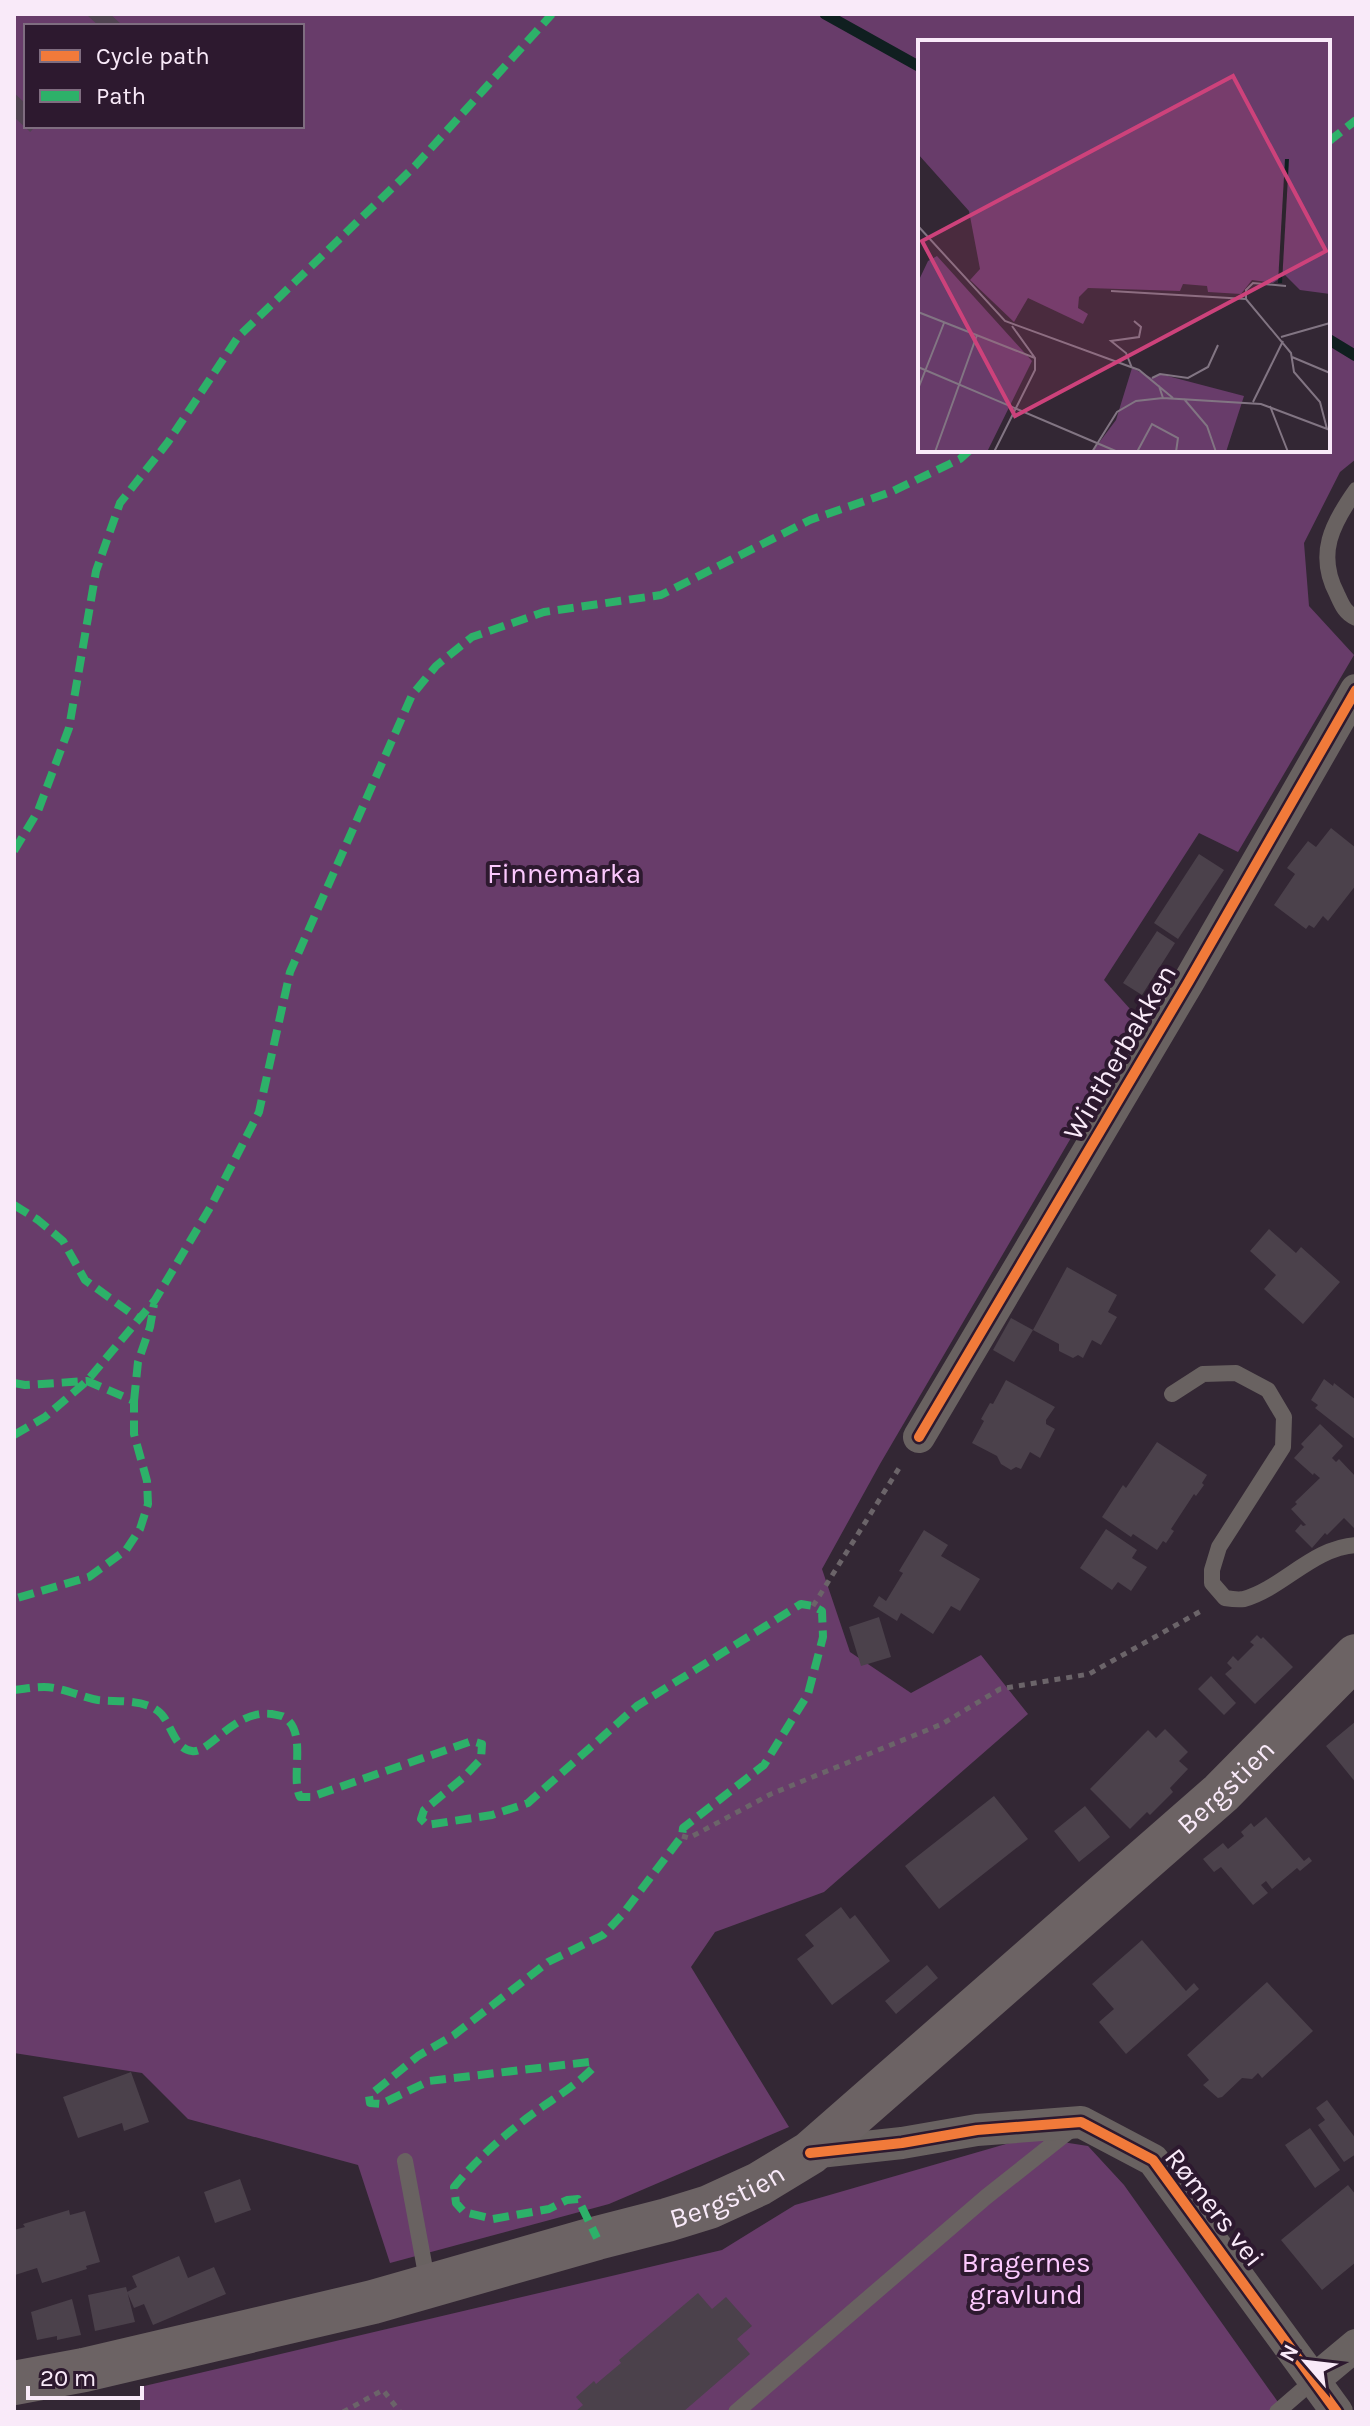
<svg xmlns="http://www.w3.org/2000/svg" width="1370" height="2426" viewBox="0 0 1370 2426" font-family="Karla,sans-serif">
<rect width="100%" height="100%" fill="#332734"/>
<path fill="#683c6a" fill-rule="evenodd" d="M14,14h1342v445l-16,13 -36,71 5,63 45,49 -116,197 -39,-19 -95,147 36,40 -260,444 -58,105 28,83 61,41 70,-38 47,59 -204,178 -109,40 -24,35 98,160 -180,77 -219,59 -32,-98 -170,-46 -46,-46 -128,-20zM26,26h276v100h-276zM920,42h408v408h-408z
M1030,2137l58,9 36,39 161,227h-1145v-25l582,-137 73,-45z"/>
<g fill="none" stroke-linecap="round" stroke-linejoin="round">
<path stroke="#101f20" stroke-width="11" d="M825,14l95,53
M1328,339l28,17"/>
</g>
<path fill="#4b414b" d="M1331,828l25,20v37l-28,36 -5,-5 -9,12 -5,-3 -3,4 -32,-24 21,-31 -8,-6 21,-27 8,6z
M1199,854l25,16 -46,69 -24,-16z
M1157,931l18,12 -33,52 -19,-12z
M1269,1229l27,24 5,-6 39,35 -37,42 -39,-35 12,-14 -26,-24z
M1067,1267l50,28 -9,17 9,5 -16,28 -9,-5 -9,18 -5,-3 -5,3 -14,-7v-7l-26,-14z
M1011,1318l22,12 -19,32 -21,-12z
M1324,1379l9,7 1,-3 22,17v40l-41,-32 3,-3 -7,-5z
M1006,1380l49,27 -9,13v4l9,5 -15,29 -10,-6 -9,17 -5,-2 -5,3 -10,-6 -4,-8 -25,-13 12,-22 -3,-2 9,-16 3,1z
M1320,1424l23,22 -11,12 4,4 3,-3 17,18v53l-12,-12 -17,17 -2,-2 -13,15 -17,-17 6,-7 2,2 3,-1 -15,-16 6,-5 -2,-2 25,-24 -6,-5 -1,2 -19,-17 10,-11 -3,-3z
M1157,1442l50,33 -5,8 2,2 -8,11 -2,-2 -23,35 3,2 -8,12 -3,-2 -6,9 -24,-16 -2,3 -29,-20 21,-32 3,3z
M1106,1529l31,21 -5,8 15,9 -16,24 -13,-9 -6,8 -32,-22z
M924,1530l24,15 -7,11 39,23 -20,32 -9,-5 -18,28 -32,-21 -4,8 -24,-15 6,-10 7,5 17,-28 -4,-2z
M879,1617l12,40 -30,9 -12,-39z
M1257,1635l4,4 2,-2 30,30 -38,37 -30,-30 7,-6 -5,-5 6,-7 5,5 16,-16 -4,-3z
M1211,1676l25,27 -12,12 -26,-26z
M1356,1721v62l-30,-37z
M1165,1729l23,23 -9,9 9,8 -18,19 3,4 -23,23 -3,-3 -17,17 -40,-40 58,-59 8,8z
M994,1796l34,43 -89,70 -34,-43z
M1085,1806l25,31 -31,25 -25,-31z
M1266,1817l38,44 5,-4 3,4 -12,10 -3,-3 -25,21 -6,-8 -5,4 7,8 -15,12 -32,-38 -7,5 -11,-13 20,-16 5,6 16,-13 -3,-4 10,-9 3,4z
M841,1907l9,12 5,-4 35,46 -58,44 -35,-46 17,-13 -9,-11z
M1142,1940l44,51 8,-8 5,6 -73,65 -27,-32 15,-13 -22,-25z
M927,1965l11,13 -42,36 -11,-13z
M1267,1982l46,49 -51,47 -4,-5 -6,6 -10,-1 -20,19 -4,1 -15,-13 6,-5 -22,-25z
M131,2072l18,50 -25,9 -2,-8 -44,15 -15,-41z
M1327,2100l29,39v15l-12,8 -26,-37 7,-5 -9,-12z
M1310,2128l30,42 -25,18 -30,-43z
M240,2179l11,31 -36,13 -11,-31z
M1348,2185l8,10v67l-34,28 -41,-50z
M69,2210l1,5 15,-4 15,51 -14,4 1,3 -45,14 -5,-15 -22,7 -1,-45 11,-3 -2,-3z
M179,2256l9,22 26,-11 12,27 -73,31 -9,-21 -10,4 -7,-16 10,-5 -5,-11z
M126,2287l9,35 -40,9 -7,-36z
M698,2293l14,16 14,-12 26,29 -15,13 13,15 -67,58h-20l-2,-2 -3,2h-83l8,-7 -7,-8 18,-16 2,3 25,-21 -2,-3z
M72,2299l9,36 -24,5v-4l-20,4 -6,-28z"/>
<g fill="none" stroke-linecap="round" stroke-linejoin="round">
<path stroke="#514452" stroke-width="44" stroke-dasharray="44 22" stroke-linecap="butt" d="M99,26l11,-12
M14,117l12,-13"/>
<path stroke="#6b6469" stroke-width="5" stroke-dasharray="6 6" stroke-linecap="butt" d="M813,1606l88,-141
M682,1836l7,2 82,-44 171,-70 58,-35 89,-15 112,-63
M343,2412l40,-22 17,22"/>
<path stroke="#696261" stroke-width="16" d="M1356,490c-24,34 -40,64 -19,104 5,11 8,19 19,24
M1172,1394l31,-20 33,-1 32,17 16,27 -1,30 -64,100 -7,23v13l13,15c6,1 13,2 19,1 39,-11 68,-51 112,-54
M405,2161l23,124
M736,2412l250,-215 87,-69
M1277,2412l37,-32"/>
<path stroke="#696261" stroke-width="32" d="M919,1437l270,-456 167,-291
M810,2153l92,-10 75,-13 104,-8 72,38 184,252
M1314,2380l42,-35"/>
<path stroke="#6c6364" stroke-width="44" id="s1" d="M14,2383l70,-13 289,-68 224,-64 70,-18 42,-13 50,-23 51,-31 411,-360 135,-137"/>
<path stroke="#2db169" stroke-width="8" stroke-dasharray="16 8" stroke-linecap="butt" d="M1328,142l28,-22
M14,851l24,-40 31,-83 27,-157 24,-68 48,-61 70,-105 177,-171 137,-152
M14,1205l24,15 25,21 22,39 54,39
M14,1383l11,2 62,-4 47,20v33l13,47 1,23 -8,25 -14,21 -37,27 -75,22
M134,1401l4,-39 12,-35 4,-23
M14,1435l31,-18 42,-36 68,-81 56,-94 48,-94 31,-140 122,-277 24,-29 36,-29 72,-25 117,-17 149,-75 81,-28 69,-33 10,-9
M14,1690c10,-1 20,-3 30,-3 18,0 37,10 54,13 18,2 45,-1 60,11 13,9 15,38 34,40 18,3 42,-42 80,-37 3,1 9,1 12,3 24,15 6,60 16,80h11l161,-56 10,3 -1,15 -17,18 -40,33 -3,9 6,6 65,-10 36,-12 109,-97 164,-102 12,2 9,5 1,26 -15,57 -44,71 -81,63 -1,8 -60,79 -19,20 -55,27 -94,73 -36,21 -49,40 1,7 11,1 48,-23 160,-19 3,7c-20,20 -43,32 -65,49 -26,20 -52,43 -73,69l2,16 8,9 29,7 56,-10 18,-9 11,-1 19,39"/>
<defs>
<path id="cycleway" d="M919,1437l270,-456 167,-291
M810,2153l92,-10 75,-13 104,-8 72,38 184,252"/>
</defs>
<use href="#cycleway" stroke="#2d192f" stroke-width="15"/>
<use href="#cycleway" stroke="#f17a3a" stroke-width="10"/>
</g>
<g text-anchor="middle" stroke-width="8" stroke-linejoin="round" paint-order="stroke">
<g font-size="28" fill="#fcc9fe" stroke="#2d192f">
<text x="564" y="883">Finnemarka</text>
<text x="1026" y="2272">Bragernes<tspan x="1026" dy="32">gravlund</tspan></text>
</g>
<g font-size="28" fill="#f9eaf9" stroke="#2d192f">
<text transform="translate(1119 1052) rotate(-60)" y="10">Wintherbakken</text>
<text dy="10" stroke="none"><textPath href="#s1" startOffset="1386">Bergstien</textPath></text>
<text dy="10" stroke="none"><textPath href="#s1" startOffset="738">Bergstien</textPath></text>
<text transform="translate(1215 2207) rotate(52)" y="10">Rømers vei</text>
</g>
</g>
<g transform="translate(918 40)">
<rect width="412" height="412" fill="#332734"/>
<path d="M0,0h412v254l-30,-4 -15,-15 -12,8 -21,-3 -11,14 -33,-2 -1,-6 -24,-2 -3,7 -92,-3 -9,9 -1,11 10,6 -5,10 -55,-26 -14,24 -44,-42 10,-11 -11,-58 -51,-57zM19,216l95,105 -45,91h-69v-170l10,-21zM214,328l20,10 8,-4 84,22 -18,56h-134l24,-32z" fill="#683c6a"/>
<path fill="none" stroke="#101f20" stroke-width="4" d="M362,243l7,-124"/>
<path fill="none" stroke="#827583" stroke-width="2" d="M0,186l87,95 134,49 34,28M193,251l135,8 45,54 3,19 26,30 7,27M328,259v-9l7,-7 33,3M0,272l117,46M363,297l49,-14M374,317l38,16M0,327l200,85M214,328l-6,-15 -15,-12 28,-4 2,-10 -7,-6M234,338l8,-4 28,4 20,-11 10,-22M241,346l4,12 98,6 69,26M0,349l26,-66M266,359l23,27 9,26M335,362l30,-61M352,366l18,46M17,412l42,-117M76,412l41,-82v-12l-23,-32M174,412l25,-40 19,-11 27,-3M219,412l15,-28 26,14 -2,14"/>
<path fill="#cd427b" fill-opacity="0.15" stroke="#cd427b" stroke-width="4" d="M315,36l93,175 -311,165 -93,-175z"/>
<rect width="412" height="412" fill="none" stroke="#f9eaf9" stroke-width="4"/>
</g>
<rect width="1370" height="2426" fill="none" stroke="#f9eaf9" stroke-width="32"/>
<rect x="24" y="24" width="280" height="104" fill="#2d192f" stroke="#7f6d80" stroke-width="2"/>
<rect x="40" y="50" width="40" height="12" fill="#f17a3a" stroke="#7f6d80" stroke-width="2"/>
<text x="96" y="64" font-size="24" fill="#f9eaf9">Cycle path</text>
<rect x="40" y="90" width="40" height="12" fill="#2db169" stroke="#7f6d80" stroke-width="2"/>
<text x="96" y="104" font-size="24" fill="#f9eaf9">Path</text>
<g transform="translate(1306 2362) rotate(298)" stroke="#2d192f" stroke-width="6" paint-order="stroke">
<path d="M0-6L14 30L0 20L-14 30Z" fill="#f9eaf9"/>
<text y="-12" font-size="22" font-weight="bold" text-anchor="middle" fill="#f9eaf9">N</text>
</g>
<path d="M28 2386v12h114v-12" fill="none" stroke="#f9eaf9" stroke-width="4"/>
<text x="40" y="2386" font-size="24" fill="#f9eaf9" stroke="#2d192f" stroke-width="6" paint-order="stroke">20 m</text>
</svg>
